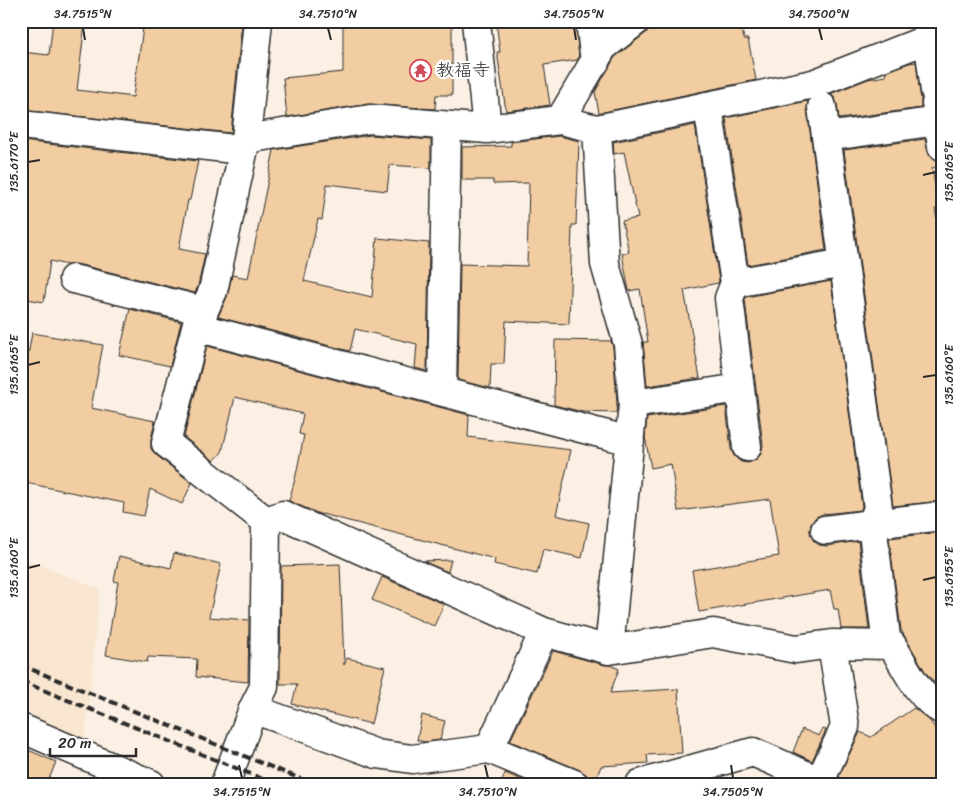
<svg xmlns="http://www.w3.org/2000/svg" width="963" height="805" viewBox="0 0 963 805" font-family="Sriracha,'Klee One',sans-serif">
<rect width="100%" height="100%" fill="#fbf0e3"/>
<filter id="ink" filterUnits="userSpaceOnUse"><feTurbulence type="fractalNoise" baseFrequency=".02" numOctaves="2"/><feDisplacementMap in="SourceGraphic" scale="10" xChannelSelector="R" yChannelSelector="G"/><feConvolveMatrix kernelMatrix="1 2 1 2 8 2 1 2 1" color-interpolation-filters="sRGB"/></filter>
<g filter="url(#ink)">
<path fill="#f8e6d0" d="M21,558l79,31 -15,150 -64,-24z"/>
<path fill="#f2cda2" stroke="#2b2b2b" d="M53,21h16l16,2 -8,67 56,7 11,-76h98l-11,112 -210,-23v-58l28,3z
M343,21h109v74h-16l-1,14 -67,-5 -81,13 -4,-39 60,-6z
M496,21h79l4,36 -2,3 -33,5 6,40 -44,6 -9,-59h3z
M651,21h89l4,18h4l8,41 -157,33 -4,-21 20,-35 31,-24 4,-6z
M916,62l4,31 1,5v10l-82,11 -2,-15 -2,-6 -5,-4 38,-15 18,-3 -1,-4 24,-9z
M808,101l-1,8 19,141 -78,15 -22,-147z
M695,125l24,156 -1,2 -34,7 16,88 -53,8 -4,-44h5l-8,-53 -11,2 -7,-37 7,-2 -7,-31 16,-3 -14,-66 -10,2 -1,-12z
M371,135l60,5v28l-41,-3 -3,26 -60,-7 -5,36 -4,-1 -14,62 68,16 5,-59 52,5 -2,128 -12,-3 2,-24 -62,-15 -5,22 -132,-34 9,-20 5,-22 16,3 26,-128z
M559,136l20,5 -3,84h-4l-3,99 -63,-3 -2,43h-13l-1,24 -32,-8 2,-116 67,2 2,-83 -36,1v-4h-31v-33l49,-1v-4z
M925,139l2,9 2,7 8,6 1,6 -6,1 7,40 -4,1 7,39v253l-49,5 -49,-356z
M21,141l177,20 -8,39h-2l-9,49 26,5 -7,32 -3,7 -118,-29 -10,1 -17,-4 -6,41 -23,-4z
M831,281l31,225 -1,4 -38,4 -7,3 -5,7 -1,7 3,9 6,5 8,1 31,-5 11,88h-28l-3,-20h-4l-4,-19 -131,22 -7,-42 87,-14 -9,-57 -92,12 -7,-47 -20,4 -6,-31 2,-19 79,-12 5,43 3,7 7,6 7,1 8,-3 5,-6 2,-9 -18,-145 1,-3z
M130,309l51,13 -11,44 -51,-11z
M32,333l71,12 -12,63 64,13 -4,18v10l5,6 36,28 -10,21 -32,-15 -6,27 -21,-4 1,-9 -103,-21v-111l4,1z
M555,340l56,1 2,6 4,57 -1,9 -33,-1 -29,-7z
M207,346l262,69 -1,22 103,13 -15,65 33,8 -7,35 -39,-9 -6,25 -43,-10 1,-5 -173,-45v1l-33,-14 7,-26 8,-40 -5,-1 4,-20 -68,-17 -13,55 -8,9 -30,-24z
M942,532v159l-16,-18 -25,-43 -12,-92z
M174,553l47,11 -12,53 40,3 -1,62 -52,-5 1,-18 -49,-2 -1,5 -41,-7 12,-73 -4,-1 5,-25 52,12z
M451,560l-3,12 -25,-11z
M340,564l4,101 3,-7 38,9 -14,57 -79,-20 5,-20h-17l1,-118z
M382,577l62,27 -10,22 -62,-26z
M553,651l52,14h5l9,4 -9,24 68,-4 4,64 -35,2 1,8 -47,3 -7,18h-5l-2,-9 -7,-5 -70,-29z
M914,708l15,12 13,17v47h-101l-2,-8 21,-44 11,5z
M422,715l23,6 -5,19 -15,2 -8,-2z
M802,729l17,7 3,-7 4,1 -14,31 -19,-9z
M21,747l35,15 -9,22h-26z
M505,773l27,11h-31z"/>
<g fill="none" stroke-linecap="round" stroke-linejoin="round">
<defs>
<path id="minor" d="M476,21l11,108
M590,21l5,41
M926,21l9,70
M936,103l6,43
M708,107l27,176 -6,15 18,149
M822,107l56,401 -6,16 15,121
M560,120l43,-73 33,-26
M21,125l222,25
M597,129l8,135 23,80 5,60 -24,246
M826,137l112,-16
M246,139l124,-20 117,10 73,-9 37,9 216,-45 115,-45
M73,279l131,32
M735,283l109,-20
M196,327l434,114
M442,391l5,-265
M633,404l107,-16
M266,521l17,-6 261,117
M825,530l47,-6 70,-8
M253,709l124,45 35,5 77,-10 85,35
M21,728l130,56
M489,749l55,-117 65,18 104,-17 83,16 36,-5 60,1c14,23 26,52 50,65
M820,781l25,-54 -13,-83
M225,784l28,-75 11,-22 2,-166 -100,-78 30,-116 17,-36 33,-152 12,-118
M640,784l113,-32 73,32"/>
</defs>
<use href="#minor" stroke="#2b2b2b" stroke-width="31"/>
<use href="#minor" stroke="#fff" stroke-width="28"/>
<path stroke="#2b2b2b" stroke-width="4" stroke-dasharray="8 4" stroke-linecap="butt" d="M21,665l292,119
M21,681l254,103"/>
</g>
</g>
<path fill="none" stroke="#2b2b2b" stroke-width="2" d="M83,28l2,12M328,28l3,12M574,28l2,12M819,28l3,12M28,162l12,-2M923,175l13,-3M28,365l12,-3M923,377l13,-2M28,568l12,-3M923,580l13,-3M239,765l3,13M485,765l3,13M731,765l2,13"/>
<defs>
<symbol id="temple-ring" viewBox="-11 -11 22 22"><circle r="9.5" fill="#fff" stroke="#d1495b" stroke-width="1.5"/><path d="M0-6L5-2H3V0L6.5 2.5H4V6H1.5V3h-3V6H-4V2.5H-6.5L-3 0V-2H-5Z" fill="#d1495b"/></symbol>
</defs>
<g fill-rule="evenodd">
<use href="#temple-ring" x="408" y="58" width="25" height="25"/>
</g>
<g text-anchor="middle" stroke-width="4.5" stroke-linejoin="round" paint-order="stroke">
<g font-size="18" fill="#2b2b2b" stroke="#fff" text-anchor="start">
<text x="436" y="76">教福寺</text>
</g>
</g>
<rect width="963" height="805" fill="none" stroke="#fff" stroke-width="55"/>
<path d="M50 748v8h86v-8" fill="none" stroke="#2b2b2b" stroke-width="2.5"/>
<text x="58" y="748" font-size="15" fill="#2b2b2b" stroke="#ffffff" stroke-width="4" paint-order="stroke">20 m</text>
<rect x="28" y="28" width="908" height="750" fill="none" stroke="#2b2b2b" stroke-width="2"/>
<g font-size="12" text-anchor="middle" fill="#2b2b2b">
<text x="83" y="18">34.7515°N</text>
<text x="328" y="18">34.7510°N</text>
<text x="574" y="18">34.7505°N</text>
<text x="819" y="18">34.7500°N</text>
<text transform="translate(14 162) rotate(-90)" y="4">135.6170°E</text>
<text transform="translate(949 172) rotate(-90)" y="4">135.6165°E</text>
<text transform="translate(14 365) rotate(-90)" y="4">135.6165°E</text>
<text transform="translate(949 375) rotate(-90)" y="4">135.6160°E</text>
<text transform="translate(14 568) rotate(-90)" y="4">135.6160°E</text>
<text transform="translate(949 577) rotate(-90)" y="4">135.6155°E</text>
<text x="242" y="796">34.7515°N</text>
<text x="488" y="796">34.7510°N</text>
<text x="733" y="796">34.7505°N</text>
</g>
</svg>
